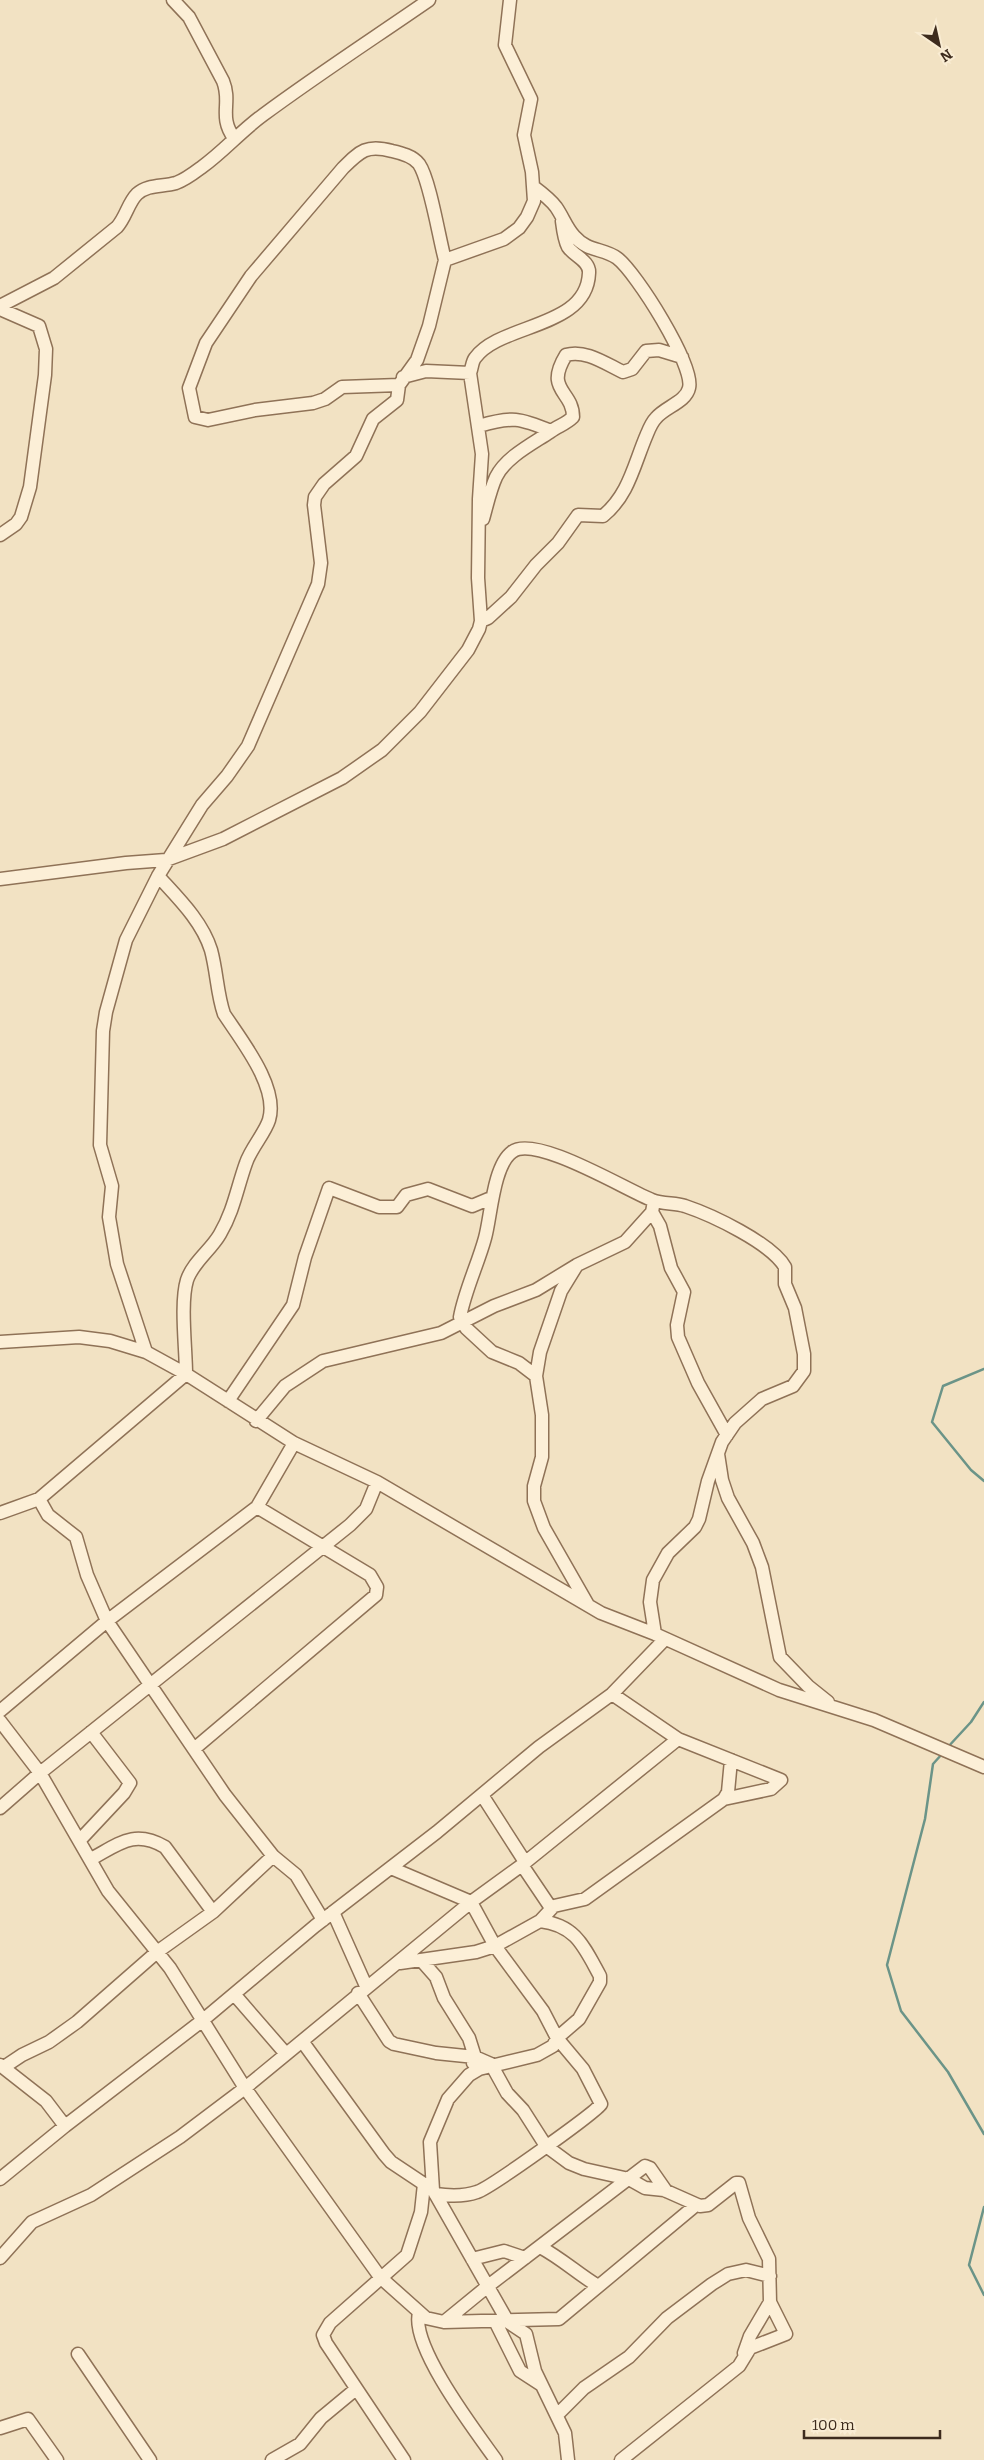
<svg xmlns="http://www.w3.org/2000/svg" width="984" height="2460" viewBox="0 0 984 2460" font-family="Bitter,serif">
<rect width="100%" height="100%" fill="#f2e2c3"/>
<g fill="none" stroke-linecap="round" stroke-linejoin="round">
<path stroke="#6b9488" stroke-width="2.5" d="M984,1369l-41,17 -11,36 39,48 13,11
M947,1748l24,-26 13,-20
M942,1754l-9,10 -8,55 -38,146 14,46 47,61 36,62
M984,2207l-15,58 15,30"/>
<defs>
<path id="minor" d="M173,0l16,17 34,64c9,22 -5,35 11,57
M0,306l54,-28 63,-51c9,-10 11,-24 20,-33 11,-10 25,-7 39,-11 9,-3 18,-10 26,-16 22,-16 39,-36 61,-52 54,-40 111,-77 166,-115
M0,309l39,17 7,23 -1,26 -15,112 -9,30 -5,7 -16,11
M403,377l23,-6 44,2
M399,385l-57,2 -17,12 -12,4 -58,7 -47,10 -13,-3 -6,-29 17,-45 45,-67 92,-108c17,-17 24,-24 49,-17 9,2 21,5 27,13 11,16 20,74 26,96
M479,426c33,-10 41,-8 72,5
M483,519c4,-14 7,-29 13,-42 10,-20 36,-33 54,-45 8,-6 16,-8 23,-15 0,-27 -29,-26 -7,-62 19,-6 40,9 57,17l9,-3 14,-18 13,-1 23,7
M481,621l7,-3 23,-21 25,-32 22,-22 20,-28 25,1c26,-21 31,-52 44,-82 2,-5 5,-12 9,-16 9,-11 30,-16 33,-30 6,-22 -53,-116 -72,-130 -14,-10 -29,-6 -43,-22 -8,-9 -11,-19 -18,-29 -6,-8 -14,-14 -22,-20
M158,876c20,22 44,45 53,74 6,22 6,44 13,64 17,26 55,73 45,106 -4,13 -18,28 -23,43 -9,25 -12,47 -26,71 -9,16 -27,28 -33,46 -7,23 -1,69 -1,94l-147,125 9,16 28,22 11,38 20,46 118,174 48,61 23,19 27,45
M0,879l126,-16 40,-3 57,-21 119,-61 40,-28 38,-38 48,-62 11,-21 2,-8 -3,-43 1,-79 3,-45 -12,-81c2,-5 2,-11 5,-15 25,-35 112,-29 114,-85 1,-12 -15,-17 -21,-26 -4,-8 -5,-18 -6,-26
M652,1212l8,14 11,42 13,24 -7,33 1,12 20,46 29,52
M0,1342l79,-5 31,4 36,11 40,22 108,69 83,39 224,131 54,21 124,56 95,30 110,47
M146,1352l-29,-88 -8,-47 3,-31 -12,-41 3,-114 3,-19 20,-72 32,-64 44,-71 25,-29 21,-30 64,-148 6,-14 3,-21 -7,-58 1,-8 9,-13 32,-28 17,-37 24,-19 2,-15 18,-25 12,-34 16,-66 59,-21 15,-11 8,-11 7,-16 -2,-29 -8,-37 7,-36 -26,-54 5,-45
M536,1376l-17,-13 -27,-11 -26,-24 -6,-11c5,-27 18,-53 25,-79 6,-21 8,-72 27,-86 23,-18 114,38 140,48 10,4 23,3 33,6 27,9 86,37 100,61v17l10,24 9,46v17l-11,15 -31,13 -27,24 -13,19 -14,39 -9,38 -4,8 -27,26 -15,27 -3,22 5,32
M228,1401l65,-96 12,-48 24,-69 50,19h18l9,-12 22,-6 44,17 19,-8
M256,1421l29,-35 38,-25 118,-28 53,-27 42,-16 41,-25
M718,1454l4,26 6,18 25,45 9,24 18,90 28,29 20,16
M0,1513l39,-14
M588,1605l-44,-77 -10,-27v-15l8,-29v-42l-6,-39 4,-24 21,-61 16,-26 48,-23 27,-30 2,-11
M612,1694l66,45 103,41 -10,9 -47,10
M0,1711l107,-90 150,-114 37,-64
M0,1721l40,52 68,118 62,77 75,120 135,189 46,41 18,4 115,-3 137,-114
M194,1749l182,-154 1,-8 -7,-12 -113,-68
M482,1795l43,67
M0,1808l40,-35 310,-248 16,-16 11,-27
M80,1840l44,-47 6,-10 -39,-51
M91,1859c28,-15 43,-30 74,-12l48,65
M522,1865l29,43
M391,1868l80,34 24,44 48,65 14,27 26,31 18,35c-6,9 -111,84 -124,88 -14,5 -28,4 -42,2
M333,1912l33,74
M421,1960l15,17 8,21 25,40 6,19 -2,6
M400,1963l76,-11 19,-6 45,-25 14,-15 31,-7 139,-100 4,-7 3,-32
M358,1993l31,48 5,3 42,9 39,4 16,7 16,29 16,17 23,36 23,17 15,6 45,10 16,9 19,2 36,16 8,-1 28,-22h3l10,35 20,41 1,43 16,32 -36,14 -11,18 -118,94
M234,1994l52,60
M302,2041l82,113 7,8 42,28 75,132 18,12 9,37 30,62 3,27
M0,2065l46,36 19,25
M4,2067l18,-12 27,-13 28,-20 80,-70 56,-40 60,-56
M0,2179l65,-53 138,-106 112,-94 122,-94 102,-85 73,-53 53,-55
M433,2190l-3,-48 18,-43 21,-24 10,-6 58,-14 16,-9 4,-8 22,-19 21,-37v-6c-16,-29 -24,-51 -60,-55
M540,2247c21,11 38,27 58,39
M0,2258l32,-36 59,-27 89,-58 65,-49 226,-186 51,-37 156,-126
M472,2259l32,-8 21,7
M419,2313c-9,33 57,119 77,147
M495,2321l25,50 20,13
M444,2322l44,-36 157,-120 5,2 16,23
M744,2353l6,-17 20,-34
M78,2354l72,106
M557,2415l27,-27 45,-31 38,-39 45,-34 16,-10 18,-4 24,6
M0,2428l28,-9 29,41
M272,2460l28,-16 21,-26 35,-29
M404,2460l-78,-117 -3,-8 7,-12 77,-68 14,-43 3,-28"/>
</defs>
<use href="#minor" stroke="#8f7257" stroke-width="15"/>
<use href="#minor" stroke="#fcefd7" stroke-width="12"/>
</g>
<g transform="translate(939 45) rotate(146)" stroke="#f9ecd3" stroke-width="4" paint-order="stroke">
<path d="M0-4L9 19L0 12L-9 19Z" fill="#3d2b1d"/>
<text y="-8" font-size="14" font-weight="bold" text-anchor="middle" fill="#3d2b1d">N</text>
</g>
<path d="M804 2430v8h136v-8" fill="none" stroke="#3d2b1d" stroke-width="2.5"/>
<text x="812" y="2430" font-size="15" fill="#3d2b1d" stroke="#f9ecd3" stroke-width="4" paint-order="stroke">100 m</text>
</svg>
